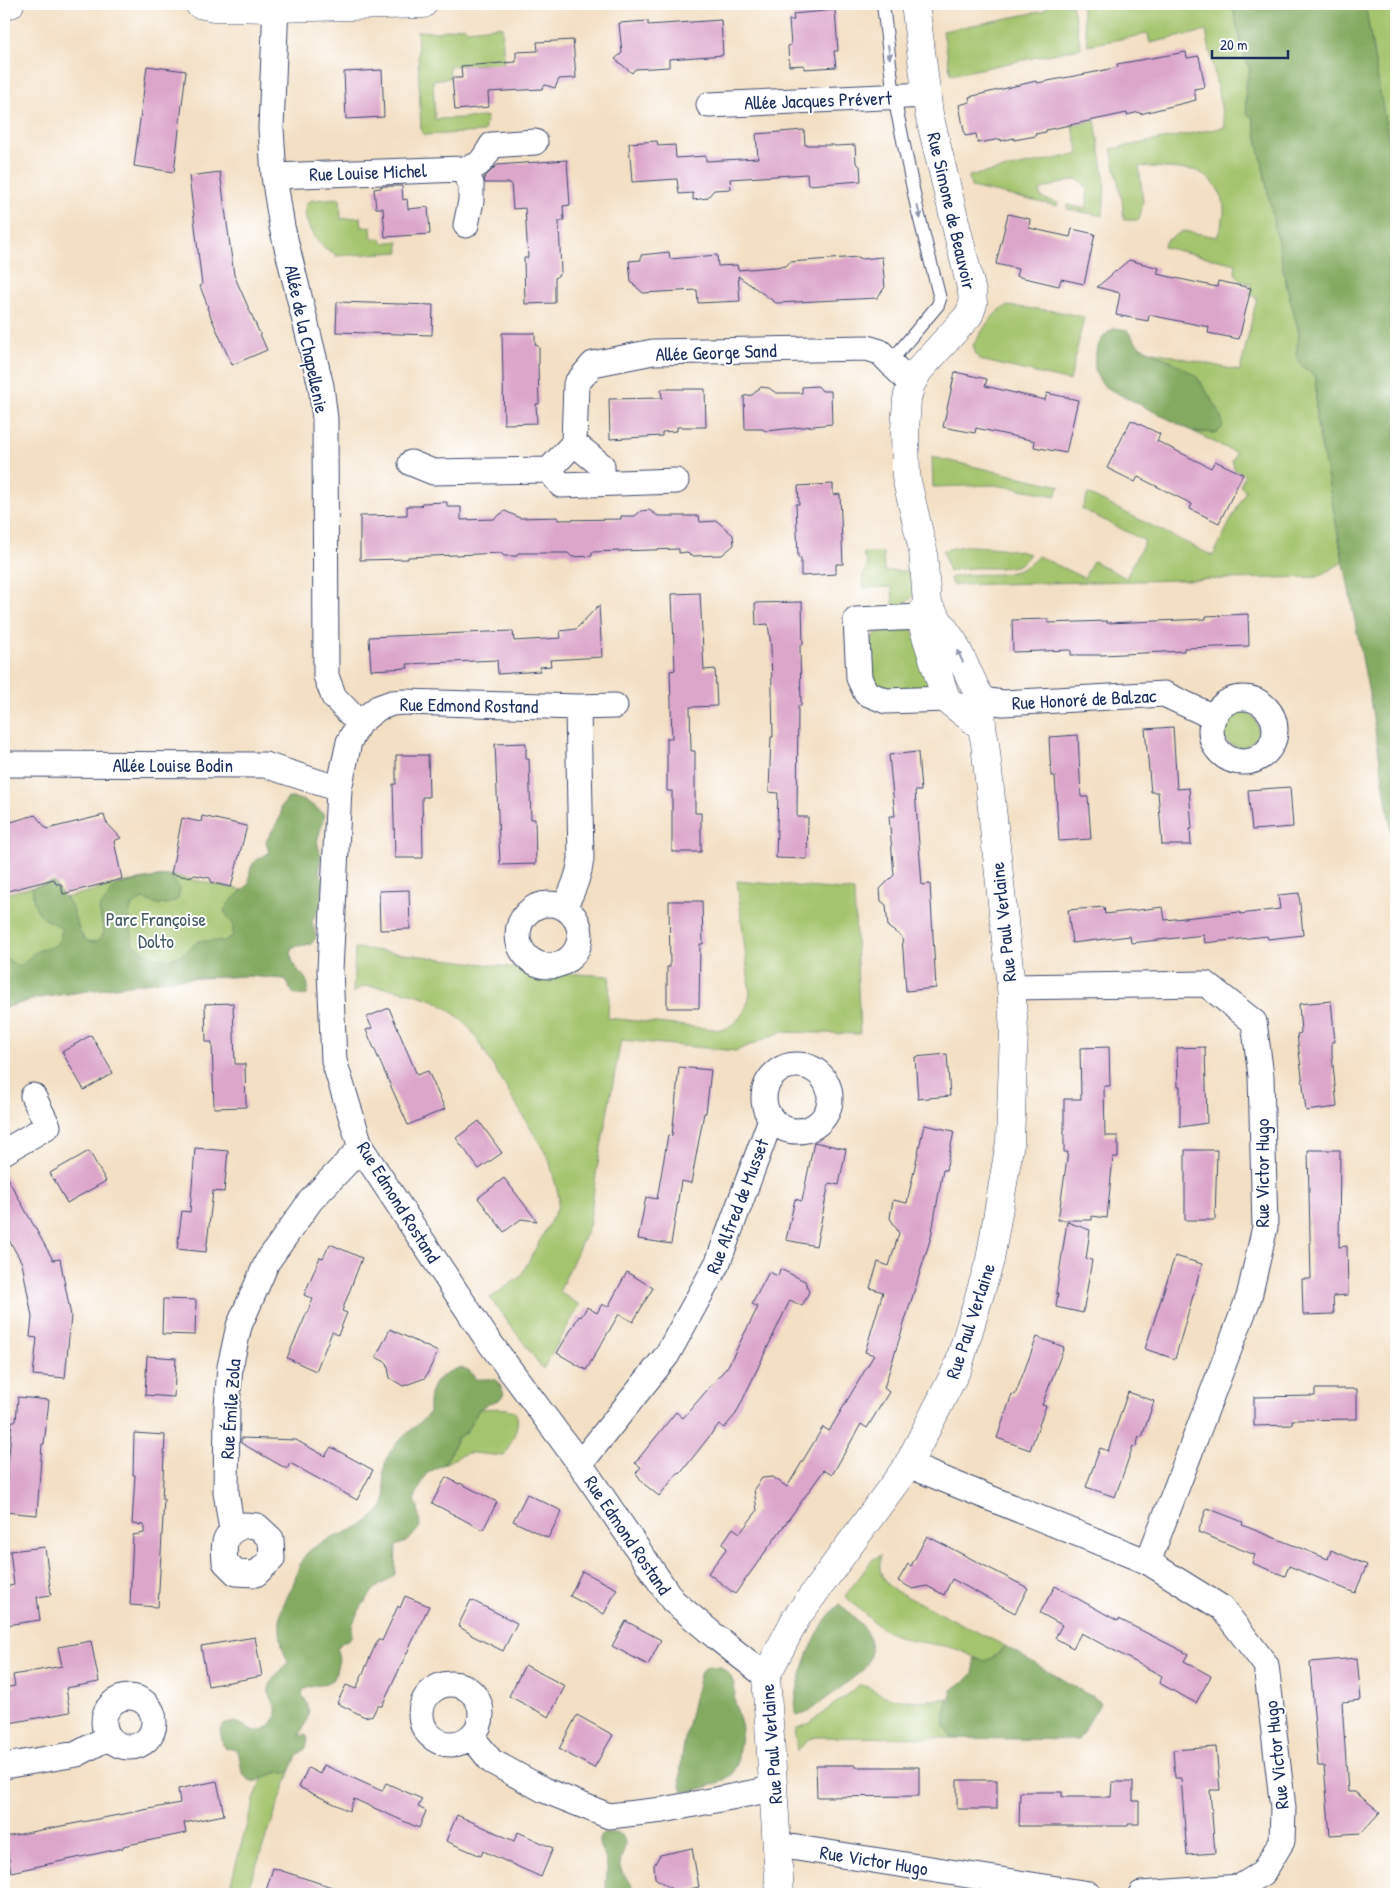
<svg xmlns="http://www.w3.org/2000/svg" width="1400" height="1898" viewBox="0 0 1400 1898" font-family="'Patrick Hand',sans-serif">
<rect width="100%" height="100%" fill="#fff"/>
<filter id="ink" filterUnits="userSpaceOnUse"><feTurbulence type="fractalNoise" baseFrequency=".02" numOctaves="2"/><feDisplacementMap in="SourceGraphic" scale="10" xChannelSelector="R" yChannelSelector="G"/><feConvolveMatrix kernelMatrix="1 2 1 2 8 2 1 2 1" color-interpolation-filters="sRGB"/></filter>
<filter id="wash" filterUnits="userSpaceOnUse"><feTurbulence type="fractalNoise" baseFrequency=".0096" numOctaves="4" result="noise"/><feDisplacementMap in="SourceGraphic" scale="20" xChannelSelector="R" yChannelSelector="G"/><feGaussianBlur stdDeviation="1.12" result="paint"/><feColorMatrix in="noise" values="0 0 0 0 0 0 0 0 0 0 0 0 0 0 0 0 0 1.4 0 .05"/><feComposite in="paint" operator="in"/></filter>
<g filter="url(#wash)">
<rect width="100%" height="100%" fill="#f3dfc3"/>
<path fill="#a4c46d" stroke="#607a66" d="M1046,4h26l9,44 -130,27 -8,-44 100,-20 3,-3z
M1088,4h144l10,44 8,22 -5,16 2,27 6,5 34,169 12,46 -3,21 4,10 16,14v41l11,54 16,89 -25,15 -366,8 -2,-7c33,-10 63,7 88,-22l46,22 9,-17 33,17 19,-37 -63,-32 6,-15 125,62 33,-66 -6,-4 5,-10 -10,-6 -3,-9 4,-8 -42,-21 11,1 13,-24 -22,-33 -45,-25 89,20 17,-74 -8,-2 2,-11 -11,-3 -5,-8 1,-9 -73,-17 3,-6 17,-10 34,6c3,-7 6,-16 7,-23 2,-20 -13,-38 -30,-44l-55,-4 4,37 -4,17h-15l-2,-20 -11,-51 114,-22 -19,-96 -56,12 -2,-9 -60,11 -7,-40z
M1365,4h31v168l-7,-27z
M463,26l5,4 34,-4 2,42 -18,1 -1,-5 -36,2 1,12 -17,2 2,39 52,-2 -3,15 -60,3 -3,-4 -4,-100 21,1z
M1095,120l10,63 -2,33 -36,-7 1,-4 18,4c2,-13 3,-23 -9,-30l-32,9 -6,4 3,6 16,5 -1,3 -86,-19 -2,-11 110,-22 -7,-29z
M340,198l1,21 20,-2 1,10 9,-1 1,13 9,-1 1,5 16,-2 1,11 -63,4c-3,-5 -7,-5 -12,-9 -12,-8 -22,-30 -18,-44l6,-3z
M1007,306l49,5 28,6 -14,64 -90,-21 -4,-5 -3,-10c10,-14 18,-32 34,-39z
M932,457l128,29 -5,10 -23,-5 -38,-6 -61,2z
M964,546c23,0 44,2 66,8 -4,5 -8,10 -15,12 -22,5 -45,-2 -66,6l-6,-22z
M864,553h19l1,18h33l-4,26 -9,7 -11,2 -1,-19 -29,1 1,-6 -2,-6c7,-8 7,-12 1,-20z
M913,629l18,57c-14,1 -38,5 -51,1 -12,-4 -13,-47 -5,-53 5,-5 29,-4 38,-5z
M1222 729a18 18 0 1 1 36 0a18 18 0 1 1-36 0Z
M170,875l119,25 -3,79 -37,-3 -78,3 -133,19 -34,10v-114l49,-12 11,16 62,-16z
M737,881l117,10 6,143 -79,-2 -45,19 -115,-11 -25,134 -7,52 -30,66 21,13 -37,64 -53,-71 30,-21 37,-68 2,-11 -10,-39 -77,-128c-10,-11 -20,-20 -33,-28 -11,-7 -65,-20 -76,-16 -4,1 -7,5 -10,6l2,-45c85,9 170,24 255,28l-2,42 114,12c17,-7 25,-19 28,-37z
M479,1409c10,0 23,-2 32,1 16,6 -2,36 -7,46l-31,-3h-7l-24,12 6,-7 9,-20 9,-6z
M881,1555c-4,14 1,25 11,34l113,57c-23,26 -24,11 -49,3 -18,-6 -38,-5 -56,-12 -22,-7 -38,-26 -55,-41l28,-37z
M859,1685c12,1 21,11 33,13 15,4 41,3 56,0 -3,15 -6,28 5,40l-137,-1 -8,2 -11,13 -2,-19 2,-5 13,-5z
M281,1772h9l-44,122h-18c5,-17 27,-107 35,-115 6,-5 12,-5 18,-7z"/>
<path fill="#83aa60" stroke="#4f6c5f" d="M1232,4h133l24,141 7,27v689l-26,-162 -54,-280v-41l-16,-14 -4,-10 3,-21 -12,-46 -34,-169 -6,-4 -2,-28 5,-16 -8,-22z
M1115,328l12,2 12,16 32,15 25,15 22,33 4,11v8l-6,5 -22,-1 -89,-45c-3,-4 -7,-8 -9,-14 -5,-16 3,-38 19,-45z
M288,798c14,-1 27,8 37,17 -2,8 -5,15 -7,23 -2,7 3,13 3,19 -1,10 -5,14 3,23 0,8 -3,15 -2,24l-10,17 4,17 -5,6 -19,3c-5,27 22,25 15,48 -13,3 -18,-5 -21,-16l-37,-3 -78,3 -133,19 -34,10v-52l10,8 6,2c7,-4 12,-14 20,-16 14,-4 18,-2 22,-20 -6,-8 -10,-5 -17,-11 -10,-8 -13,-19 -12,-32l20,-5 18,24 8,23 5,10 7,3 7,-1 6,-8 -5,-24 17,-24 54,-10 10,14 -2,10c-13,8 -21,6 -34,0 -25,8 -10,26 -12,44 26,20 42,23 66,-2h26l9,-5v-12l-9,-13 4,-7 21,-20c1,-20 2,-22 20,-31l-3,-12 15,-25v-9z
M459,1368c9,1 12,2 16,11 9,1 15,-2 23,2l6,13 -5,6 -10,3 -10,6 -13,23 -9,6 -9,20 -6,7 -16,9 -12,26 4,7 2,20 -12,14 -12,5 -1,28c-6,7 -13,9 -20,15 -8,8 -27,35 -23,46l-3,4 -8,4 -4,6 2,11 -5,19c-11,7 -22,6 -31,11l-1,5c13,17 4,24 -2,41l6,-1 2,4 -2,9 -9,8 -7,16c-6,0 -14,0 -20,3 -12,5 -17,12 -28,-2l-3,-18 -3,-5 -10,-2 -3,-3 -3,-15 3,-5 12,-3c15,5 23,17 37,1 3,-3 5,-10 4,-15 -2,-6 -8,-10 -7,-18 1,-12 12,-19 19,-28 -7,-14 -10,-34 -7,-49 2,-10 8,-19 12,-28 4,-12 6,-25 16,-34 23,-18 53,-18 72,-42 10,-13 0,-26 3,-41 5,-26 29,-36 45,-55 -1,-25 5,-37 30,-45z
M839,1605c5,2 9,6 13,10 17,15 27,36 10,56l-53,41c-5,2 -8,4 -14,2 -2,-29 21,-91 44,-109z
M1005,1646l96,56 -23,38 -125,-2c-16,-17 -6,-29 -1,-48 13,-11 25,-11 22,-32 13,7 23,-2 31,-12z
M708,1666l13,1 9,8 4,9 1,8 -1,7 8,29 -5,36 -4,10 -14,9 -26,8h-10c-10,-19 12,-93 17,-117l3,-5z
M606,1833c5,0 12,-1 16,3 8,7 -3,22 -2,31 3,11 14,16 16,27h-29c-3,-12 2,-22 -1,-33 -2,-10 -11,-16 -5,-26z"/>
<g id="blocks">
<path fill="#dca6cb" d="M835,10l3,41h-4l2,16 -32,2v-4l-15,1 -1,-20 3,-1 -2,-25h5l-1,-6z
M721,20l2,35 -54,4v8l-34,2 -3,4 -17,-14 7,-6 -3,-30 29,-2v4z
M573,40l3,38 -17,1 -4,9 -10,-3 -3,4 -54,3 1,15 -34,3 -3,-32h10l-1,-12 55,-4v-10l22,-1 -1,-9z
M1186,52l1,6 12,-2 6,31 -11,2 2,11 -56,14 -1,-2 -12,3v-2l-81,17v2l-11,2 1,2 -22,4v-2l-13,3v-2l-23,4 -2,-9 -11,2 -6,-31 11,-3 -1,-5 67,-16 1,2 59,-11 22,-5 -1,-3z
M147,66l39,5 -12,101 -40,-6z
M382,70l2,47 -38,2 -2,-47z
M804,130l1,15h28l2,1 20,-1 1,18 4,3 1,15 -53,4 -1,-11 -77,5 1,10 -17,1 -7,8 -14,2v-7l-14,1 -2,-15 -45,3 -3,-39 28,-2 1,5 17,-1 1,13 30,-2v5l52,-3 -2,-24z
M567,160l3,45 -7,1 1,14 -5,1 2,52 -6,5v25l-30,1 -1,-46h4l-3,-50 -12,1 -2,-26h-26l-1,-5 13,-13z
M220,172l14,103 33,75 -35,15 -25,-57 1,-1 -8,-21 2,-1 -13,-109z
M381,186h21l1,14 4,-1 1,10 20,-2 2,27 -45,3 -2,-29h-7l-2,-19 7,-1z
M1008,214l22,5 -1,9 41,9 2,-8 23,5 -11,50 -23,-5 -2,7 -43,-10 2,-7 -22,-5z
M669,252l1,7 47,-4 1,11 19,-1 1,5 48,-4 4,-4 68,-5 4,2 20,-2 3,30 -8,11 -101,5 -38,-27 2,25 -42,2 -1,-13 -54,3 -12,-11 -2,-21 12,-1v-5z
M1129,260l30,8 -2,6 60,13 1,-6 33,7 -12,51 -31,-6 1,-6 -60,-12 -1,6 -32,-6 4,-22 -23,-6z
M337,302l96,3 -1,30 -96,-3z
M502,333h33v11l4,3v17h-1l1,40h-3l1,19 -33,1z
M955,372l32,7 -2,7 60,14 2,-7 31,7 -12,53 -32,-6 1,-6 -59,-13 -1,5 -32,-6z
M818,386l4,5h9l1,33 -66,7 -4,-2h-17l-1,-33 8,-1 9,-8 8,1 7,5h26v-6z
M661,389h44l1,38h-29v4l-15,1v4l-52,3 -1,-40 53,-1z
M1131,420l29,14 -3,7 54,27 4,-7 28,13 -24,49 -29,-14 2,-5 -54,-27 -3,5 -28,-14z
M833,484v11l7,-1 3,70h-7v10l-35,2v-18h-3l-2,-54h3l-1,-18z
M447,502v5h14v13l33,-1 11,-8 15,7 38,-1v3l63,-1v-3h14l6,-5 8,-1 9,6h41l1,6 17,-1 16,14 1,10 -12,10 -31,1 -4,-4 -8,1v-4l-87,3v4l-20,1 -4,-4h-50l-1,3h-13l-3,-3 -93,4v2l-48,1v-44l47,-1v-9h14l1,-3z
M700,593l4,77 11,-1 2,37 -27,1 1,44h4v62h6v39h-29v-61h-5v-53h5l-2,-67 5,-1 -3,-76z
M802,602l1,43h-3l1,61h-3l-1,111h11l-1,42 -31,-1 2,-65 -9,-1 2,-55h2l-2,-91 -3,-22 -12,1 -1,-22z
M599,605l3,52 -52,3 1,6 -11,1v4l-42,3 -1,-14 -90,4 1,4 -37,2 -2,-33 144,-6 1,10 47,-3 -1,-7 16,-2z
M1248,614l1,32 -65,2v3l-82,4h-31v-5l-58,2 -1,-32 36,-1v4l59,-2v2l99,-4v-3z
M1173,727l4,62 12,-1 3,41h-2l1,16h-29l-4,-53h-7l-6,-63z
M1078,735l3,62h7l3,42 -32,2 -4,-65h-4l-2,-39z
M526,743v16h3l2,60h4l1,45 -36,1 -5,-121z
M918,752l3,39h-6l7,94 8,-1 6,104 -30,3 -4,-54 -14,-10 -2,-22 -5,-4 -1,-12 14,-14 -5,-59h6l-6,-61z
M396,755h32l1,42h-7l1,61h-28l-2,-74h3z
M1290,787l3,40 -41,3 -4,-40z
M35,815l12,14 57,-14 2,7 15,16 -7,3 8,38 -59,15 -2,-10h-5l-2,-5 -50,13v-68z
M202,816l45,10 -16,61 -19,-4 -2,-5 -15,-3 -8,2 -16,-3 11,-56 19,4z
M409,890l1,39 -30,1 -1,-39z
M1299,893l4,42 -35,4 -1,-3 -62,7 -1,-8 -73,8 -1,-7 -58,7 -4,-33 36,-3 1,7 58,-7 2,13 75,-8v2l40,-5 -2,-14z
M669,901h33l1,43h-3l-1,64h-32v-41h3z
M1331,1001l4,41h-3v12l5,53 -31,4 -9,-77 4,-1 -2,-29z
M233,1003l2,61h10l1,43 -32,1 -2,-66h-6l-1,-38z
M389,1008l28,67 11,-4 17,38 -37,16 -42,-95 6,-2 -5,-11z
M91,1035l22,38 -29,17 -22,-38z
M1109,1047l1,39h-6l1,50h13v21h-5l-6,61 -15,-2v4h-34l10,-68h-4v-53h17l-1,-51z
M1205,1047l2,76 -27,4v-41h-2l-1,-38z
M947,1054l3,42 -32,3 -3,-42z
M679,1067l32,3 -5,43h-2l-13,70 -10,-2 -10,63 -33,-5 8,-42 11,2 11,-64 4,1z
M479,1121l23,32 -23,16 -23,-31z
M924,1125l30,6 -8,39h-3l-12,67 -47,151 5,4 -22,36 -6,-4 -29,51 -8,-5 -89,124 -27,-21 19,-25 -5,-4 11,-16 7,5 17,-22 -3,-22 8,-11 11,-1 14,10 36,-60 6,4 45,-76 -9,-3 18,-60 -13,-4 8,-26 11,4 10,-33 -9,-15 3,-18 14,3z
M814,1142l32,7 -7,36 -10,-2 -13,63 -30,-6 9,-41 7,2z
M195,1148l33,3 -4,41 -11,-1 -7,61 -29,-3 5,-38 8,1z
M1185,1150h32l-2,70h-30z
M1308,1150h32l-1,97 8,-1 1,49 -15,1 1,18 -31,1 -1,-36h9z
M89,1151l17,30 -39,22 -17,-30z
M4,1172l49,88 7,-1 11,57 -6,62 -32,-3 4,-37 -7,-1 2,-20 -10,-54 -18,-32z
M504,1178l33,43 -16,-2 -17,13 -26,-34z
M1067,1222l23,8 -4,29 6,1 -9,53 -27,-6 2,-13h-2z
M330,1244l32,14 -20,53 5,2 -9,22 -6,-3 -16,39 -29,-13 26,-59 -9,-4 16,-38 3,1z
M1175,1256l27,8 -27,95 -30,-10z
M780,1269l25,12 4,11 -7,14 -12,-6 -54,114 -12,14 -5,-4 -39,50 -2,-1 -19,23 -15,-12 -8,-11 5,-6 -6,-4 41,-51 7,6 45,-52 30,-59 -6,-3 17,-32 9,4z
M627,1272l26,16 -20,34 -14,-8 -33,56 -29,-17 22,-37 2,1 6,-10 10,6 5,-9 6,3z
M163,1299l33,1 -1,35 -33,-1z
M390,1329l48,23 -13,26 -22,8 -13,-8 -3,-15 -11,-6z
M1037,1337l27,10 -22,58 4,1 -16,44 -33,-12 15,-44 3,1z
M147,1356l29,2 -2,39 -29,-2z
M1315,1389h42v30l-65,1v5l-38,1v-29l61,-1z
M1128,1392l26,9 -12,36h-3l-3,10 -3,-1 -18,51 -29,-10 14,-39 8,3z
M18,1397l31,3 -5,44h-2l-5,71 -33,-3 8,-91h4z
M134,1433l31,2 -3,64h2l-6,108 -28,-2 3,-70 11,-2v-8l-12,-1 3,-49h-2z
M241,1438l55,2 29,16 6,-9 42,23 -16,30 -67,-37 -3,6 -46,-26z
M446,1477l13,7 1,-1 37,19 -14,28 -51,-27z
M527,1494l35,17 -14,27 -35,-17z
M1207,1508l36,14 -1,3 86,34 3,-9 36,15 -12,28 -66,-27 -4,10 -33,-13 3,-8 -57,-23z
M927,1536l101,52 -13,25 -63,-34 -8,16 -17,-9 -14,3 -15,-8 10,-17 3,2z
M45,1547l6,48 -14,2 3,23 -34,5 -2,-38 10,-2 -4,-34z
M582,1571l35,18 -13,25 -34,-18z
M1055,1586l63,35 1,-2 69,35 -4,7 27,15 -15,27 -37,-20 3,-7 -81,-43 -8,15 -18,-10 7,-13 -22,-12z
M405,1596l24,10 -47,100h-5l-4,9 -8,2 -28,-14 9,-18 10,4 22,-50 4,2 16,-35 2,2z
M471,1600l46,23 -14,28 -32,-16v-1l-13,-8z
M626,1621l35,19 -13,25 -36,-19z
M255,1637l7,39 -54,10 -7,-40z
M91,1641l8,41 -33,6 4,24 -66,12v-36l11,-2 -2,-11 49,-9 -4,-19z
M1357,1658l4,42 -19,2 6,90h7l25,20 -19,21 -31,2 -6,-69h-6l-8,-104z
M525,1665l40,21 -16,31 -40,-21z
M577,1715l36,20 -19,33 -35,-19z
M1216,1747l4,43h-10l5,63 -28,2 -6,-77h-6l-2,-28z
M324,1765l58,26 4,-8 36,16 -4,8 8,4 -7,17 -65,-29 -5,12 -50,-24 9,-19 12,6z
M816,1765h39v2h64v29l-102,1z
M957,1780h40v29h-40z
M217,1781l7,34 -40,8 2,10 -63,13v2l-112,24 -6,-35 175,-34 -2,-14z
M1112,1782h21v19h6v23h-11v2h-109l1,-34h42v5h49z
M457,1815l57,26 4,-9 35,16 -12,29 -58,-26 -2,5 -35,-15z
M692,1848l7,39 -23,5 -21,-14 -1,-13 6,-10z
M273,1868l68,22 -1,4h-75z"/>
</g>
</g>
<g filter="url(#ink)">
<use href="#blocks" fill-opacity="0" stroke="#3b496d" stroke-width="1"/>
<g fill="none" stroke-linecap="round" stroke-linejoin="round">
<defs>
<path id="service" d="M883,4l11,93 23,111 23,91 -2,6 -47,56"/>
<path id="minor" d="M276,4l-5,124 3,48 8,51 39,159 4,33 1,257 8,21 25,26
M709,105l218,-10
M462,169c19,-2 20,-8 30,-24l43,-3
M274,176l188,-7 9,15v17l-5,24
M574,443l28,23v16
M411,463l22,9 116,-2 25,-27 2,-59 17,-20 60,-12 214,-4 13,4 31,32
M549,470l12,15 115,-4
M920,617l-64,3 3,58 7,15 20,8 60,-2
M1211 730a32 32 0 1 1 64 0a32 32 0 1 1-64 0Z
M981,700l22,3 161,-9 49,23
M578,707l37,-1
M4,764l261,1 74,24
M518 935a31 31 0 1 1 62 0a31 31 0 1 1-62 0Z
M564,907c9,-16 15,-30 17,-48l-3,-152 -173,-5 -13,1 -14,5 -19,15 -10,19 -10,47 -9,181 4,91 27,87 126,191 93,125 93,137 43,36 50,39
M1011,987l195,-3 48,38 7,54 4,151 -16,70 -101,265
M764 1098a33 33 0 1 1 66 0a33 33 0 1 1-66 0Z
M4,1152l44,-26 -15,-30
M580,1464l87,-109 51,-93 53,-143
M908,1465l240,97 74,46 44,57 17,143 -1,33 -19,32 -23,14 -99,7
M245,1525l12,1 14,13 1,20 -16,15 -20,-1 -11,-11c-2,-22 -1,-29 20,-37z
M232,1530l-6,-38 1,-86 3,-39 9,-41 28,-64 44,-62 50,-52
M421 1714a30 30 0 1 1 60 0a30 30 0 1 1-60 0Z
M104 1722a25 25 0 1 1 50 0a25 25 0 1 1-50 0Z
M471,1736l20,25 53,29 65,26 54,-6 110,-21
M4,1766l73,-12 32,-17
M778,1845l311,49"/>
<path id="tertiary" d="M915,4l14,110 43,178 1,12 -4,11 -50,55 -8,14 -4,15 -2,31 1,47 17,73 4,54
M927,604l-7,13 26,82 36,28
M780,1894l-14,-218 30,-58 112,-153 50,-98 32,-107 20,-118 4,-111 -3,-44 -26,-244 -3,-16 -1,-27 -27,-57 -27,-39"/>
<path id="secondary" d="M199,4l15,3 62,1 147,-4
M4,5l6,-1"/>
</defs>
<use href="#service" stroke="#3b496d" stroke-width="14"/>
<use href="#minor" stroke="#3b496d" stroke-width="27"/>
<use href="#tertiary" stroke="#3b496d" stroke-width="29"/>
<use href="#secondary" stroke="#3b496d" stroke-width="29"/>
<use href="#service" stroke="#fff" stroke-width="12"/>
<use href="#minor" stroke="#fff" stroke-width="25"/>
<use href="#tertiary" stroke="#fff" stroke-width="28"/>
<use href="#secondary" stroke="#fff" stroke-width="28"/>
</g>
<defs><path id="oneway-solid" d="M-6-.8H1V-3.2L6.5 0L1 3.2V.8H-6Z" transform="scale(1.25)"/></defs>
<g fill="#8d97ae">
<use href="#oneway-solid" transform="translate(889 52) rotate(83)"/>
<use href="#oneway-solid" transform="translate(919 212) rotate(76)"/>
<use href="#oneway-solid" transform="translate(960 656) rotate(-115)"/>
</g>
</g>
<g text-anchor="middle" stroke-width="4" stroke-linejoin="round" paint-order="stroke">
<g font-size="19" fill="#1b2f5e" stroke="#fff">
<text transform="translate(818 100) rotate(-2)" y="7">Allée Jacques Prévert</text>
<text transform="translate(368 172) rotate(-2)" y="7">Rue Louise Michel</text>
<text transform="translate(952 211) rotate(77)" y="7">Rue Simone de Beauvoir</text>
<text transform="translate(307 339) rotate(78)" y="7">Allée de la Chapellenie</text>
<text transform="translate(716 352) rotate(-2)" y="7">Allée George Sand</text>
<text transform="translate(1084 699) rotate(-3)" y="7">Rue Honoré de Balzac</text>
<text transform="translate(469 705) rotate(1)" y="7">Rue Edmond Rostand</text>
<text x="173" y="772">Allée Louise Bodin</text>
<text transform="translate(1003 922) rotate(-96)" y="7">Rue Paul Verlaine</text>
<text transform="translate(1262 1173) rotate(-90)" y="7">Rue Victor Hugo</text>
<text transform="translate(399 1202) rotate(58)" y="7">Rue Edmond Rostand</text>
<text transform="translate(737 1206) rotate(-69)" y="7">Rue Alfred de Musset</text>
<text transform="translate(970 1321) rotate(-72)" y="7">Rue Paul Verlaine</text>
<text transform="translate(230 1409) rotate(-86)" y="7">Rue Émile Zola</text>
<text transform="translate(628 1535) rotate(56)" y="7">Rue Edmond Rostand</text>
<text transform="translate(771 1744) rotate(-94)" y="7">Rue Paul Verlaine</text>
<text transform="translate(1276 1755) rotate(-96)" y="7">Rue Victor Hugo</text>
<text transform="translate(874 1860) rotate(9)" y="7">Rue Victor Hugo</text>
</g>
<g font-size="19" fill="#445c62" stroke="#fff">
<text x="156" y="926">Parc Françoise<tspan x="156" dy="22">Dolto</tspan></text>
</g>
</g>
<rect width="1400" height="1898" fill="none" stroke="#fff" stroke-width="20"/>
<path d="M1212 50v8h76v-8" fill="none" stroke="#1b2f5e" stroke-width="2.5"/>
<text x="1220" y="50" font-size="15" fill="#1b2f5e" stroke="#ffffff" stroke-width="4" paint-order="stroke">20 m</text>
</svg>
